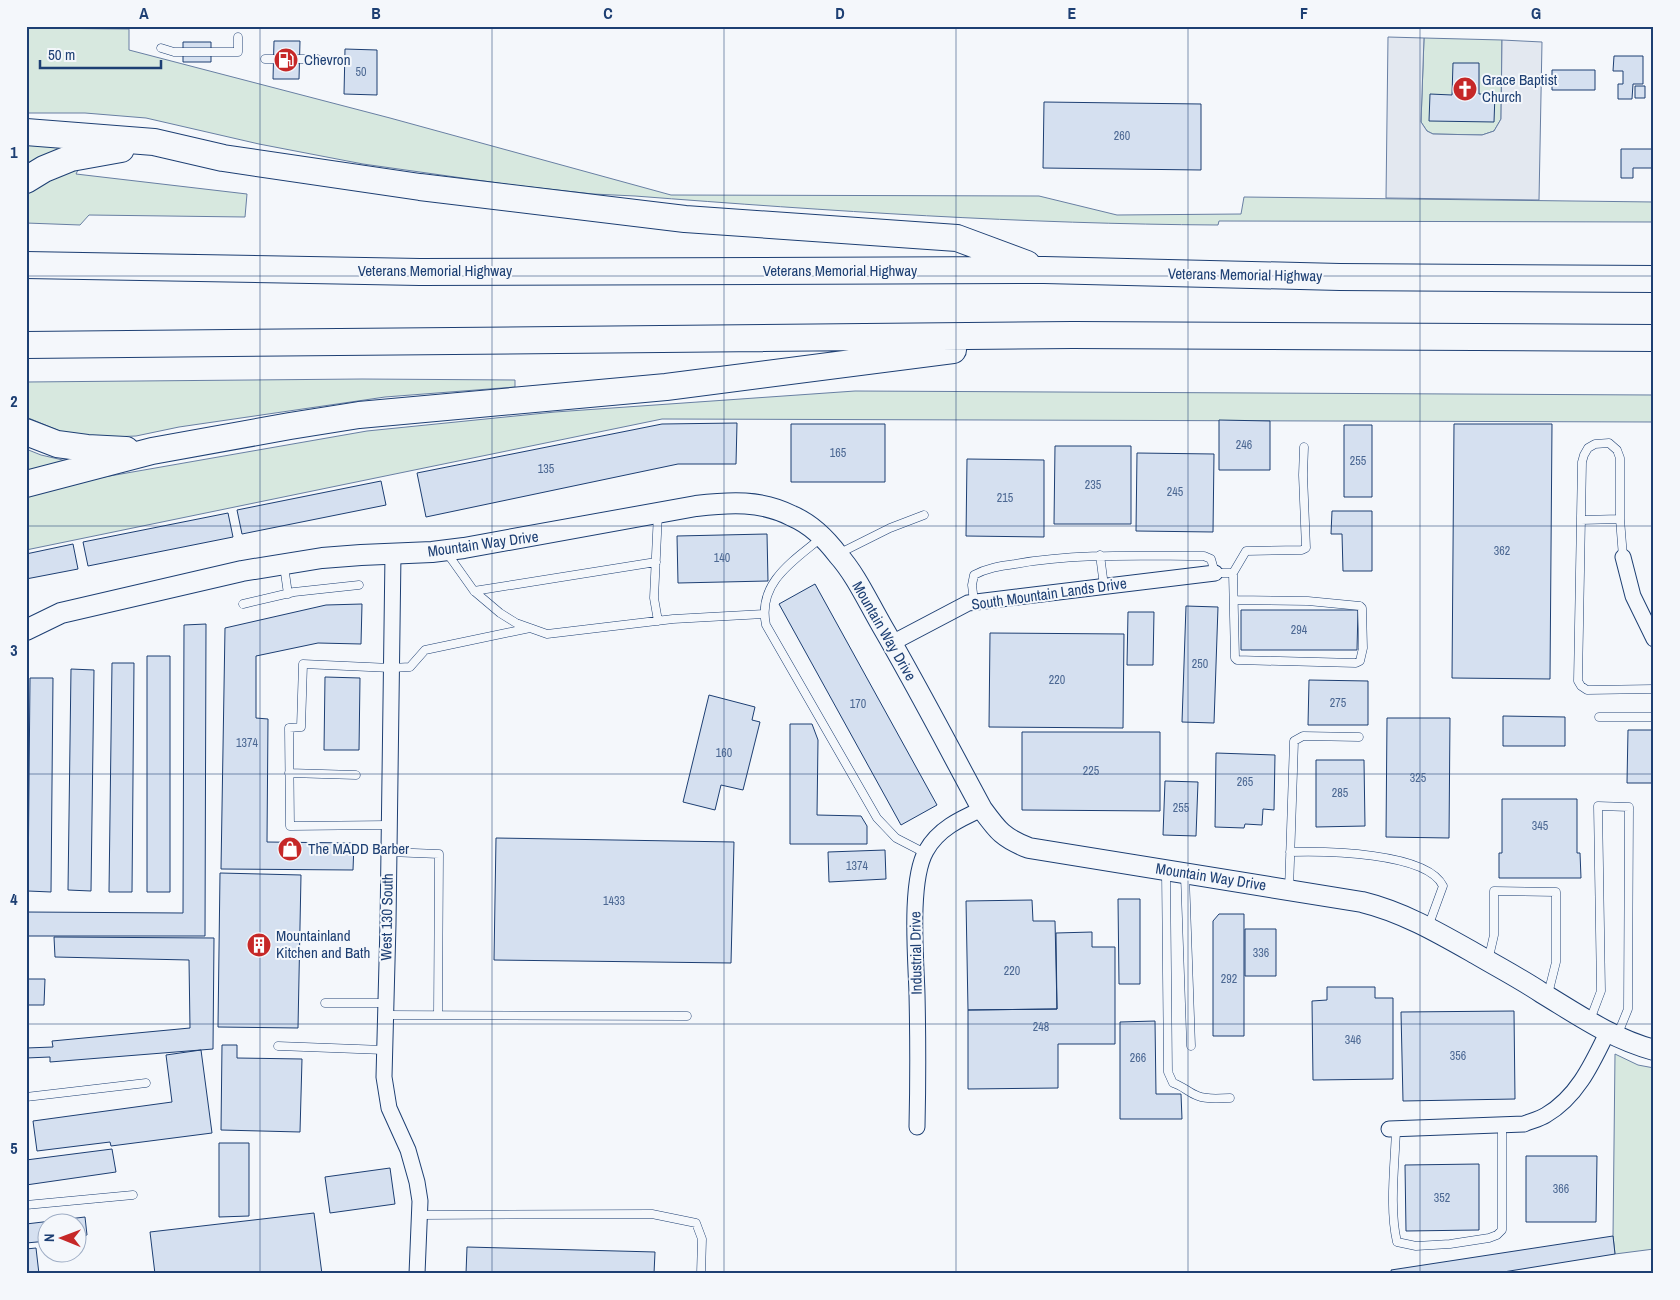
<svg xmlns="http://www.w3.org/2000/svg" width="1680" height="1300" viewBox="0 0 1680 1300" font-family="'Archivo Narrow',sans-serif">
<rect width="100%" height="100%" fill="#f4f7fb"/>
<path fill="#d7e8df" stroke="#687fa3" d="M26,28l103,1v21l261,68 281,77 368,1 78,19 124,-1 3,-17 410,5v20l-435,-1 -1,4c-194,-1 -389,-14 -583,-29l-42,-2 -81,-9 -149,-21 -104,-20 -113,-26 -61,-5h-59z
M1424,38l78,2 -1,79 -7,12 -12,4 -49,-1 -6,-3 -6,-9z
M26,145l46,1 -46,22z
M80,166l-4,8 171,20 -2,23 -156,-2 -9,10 -54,-2v-31z
M362,379l153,1v7l-130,10 -206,30 -43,9 -23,1 -46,-3 -41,-17v-35z
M855,391l799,4v27l-992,-3 -636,131v-56l15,-6 326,-57 188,-19z
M26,449l15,6 26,6 -41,13z
M1615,1054l23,11 16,3v181l-39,5 -2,-18z"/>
<path fill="#e3e8f0" stroke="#687fa3" d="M1388,37l36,1 -3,84 6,9 6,3 49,1 12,-4 7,-12 1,-79 40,2 -3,158 -153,-2z"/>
<path fill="#d5e0f0" stroke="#1d3f73" d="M274,41h26l-1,38h-26z
M183,42h28v20h-28z
M345,49l32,1v45l-33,-1z
M1614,56h29v28h-10l-1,15h-14v-15h5v-13h-10z
M1453,63h26v31h16l-1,28 -65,-1 1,-27 22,1z
M1552,70h43v20h-43z
M1635,86h10v12h-10z
M1044,102l157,2v66l-158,-2z
M1621,149h33v19h-21v10h-12z
M1219,420l51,1v49h-51z
M737,423l-1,41h-58l-252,53 -9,-44 245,-49z
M791,424h94v58h-94z
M1454,424h98l-2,255 -98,-1z
M1344,425h28v72h-28z
M1055,446h76v78h-77z
M1137,453l77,1 -1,78 -77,-1z
M967,459l77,1v77l-78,-1z
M381,481l5,24 -144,29 -5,-24z
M1332,511h40v60h-29l-1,-37h-11z
M228,513l5,24 -145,29 -5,-24z
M767,534l1,47 -90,2 -1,-47z
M73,544l5,25 -52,10v-25z
M815,584l122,221 -36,20 -122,-221z
M362,604l-1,40 -43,-1 -62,13v62l12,1 -1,123 87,1 -1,27 -132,-1 4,-241 101,-23z
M1186,606l32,1 -4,116 -32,-1z
M1241,610h117l-1,40h-116z
M1128,612h26l-1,53h-26z
M206,624l-1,312h-179v-24l157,1 1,-288z
M990,633l134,1 -1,94 -134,-1z
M147,656h23v236h-23z
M112,663h22l-2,229h-23z
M71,669l23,1 -3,221 -23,-1z
M325,677l35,1 -1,72h-35z
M30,678h23l-2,214 -23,-1z
M1309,680l59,1v44h-60z
M709,695l46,12 -3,13 8,2 -17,68 -22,-5 -6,25 -32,-8z
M1503,716l62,1v29h-62z
M1387,718h63l-1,120 -63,-1z
M790,724h22l6,16 -1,75 44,1 6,10v18h-77z
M1628,730h26v53h-27z
M1022,732h138v79l-138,-1z
M1216,753l59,2 -1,55 -11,-1 -1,16 -17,-1 -1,4 -29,-1z
M1316,760h48l1,66 -49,1z
M1165,781l33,1 -2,54 -33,-1z
M1502,799h75v54h3l1,25h-82v-25h3z
M496,838l238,4 -3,121 -237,-3z
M885,850l1,29 -57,3 -1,-30z
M220,873l81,2 -3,153 -80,-1z
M1118,899h22v85h-21z
M1032,900l1,21h22l2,88 -89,1 -2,-109z
M1219,914h25v122h-31v-115z
M1245,929h31v47h-31z
M1092,932v15h23v97h-57v44l-90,1v-79l89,-1 -1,-76z
M54,937l160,1 -1,111 -163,13v-5l-24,1v-10l27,-1 -1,-6 138,-13 -1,-68 -134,-3z
M26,979h19l-1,26h-18z
M1327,987h48v11h18v81l-80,1 -1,-79 15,-1z
M1514,1011l1,88 -112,2 -2,-89z
M1155,1021l1,73h25l1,25h-62v-97z
M222,1045h15v13l65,1 -2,73 -79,-2z
M201,1050l11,83 -101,13 -1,-4 -73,9 -4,-30 139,-19 -6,-47z
M219,1143h30v73l-30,1z
M112,1149l4,23 -90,13v-25z
M1526,1156h71l-1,66h-70z
M1479,1164v66l-73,1 -1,-66z
M390,1168l5,36 -65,9 -5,-36z
M314,1213l8,61h-167l-5,-42z
M85,1217l2,18 -9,2v-15h-30v19l-22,2v-19z
M1613,1236l2,18 -124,20h-99l-1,-4z
M467,1247l188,5 -1,22h-188z
M36,1248l3,26h-13v-25z"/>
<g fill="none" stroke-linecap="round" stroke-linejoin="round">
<defs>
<path id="lane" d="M161,48l13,4h64v-15
M265,59h52
M658,513l-4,85 4,23
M1581,520l39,-1
M821,538c-28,23 -64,45 -55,87l111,193 19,20 29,15
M447,553l27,38 26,22 16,10 31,11 126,-15 91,-5
M838,554l52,-26 34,-13
M1100,555l4,31
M1623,557l-3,-38v-61l-3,-8 -8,-7 -14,1 -7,4 -4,7 -2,7 -4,219 3,5 6,4 67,-1
M284,566l4,28
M1233,573l13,-22 56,-1 4,-2 -3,-73 1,-28
M474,591l182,-29
M974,602l-2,-17 2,-10c13,-7 26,-9 41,-11 62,-11 126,-8 189,-8l7,3 4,14h18l2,85 2,2 119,3 4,-2 3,-13 -1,-40 -2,-2 -52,-5 -74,-1
M243,604l51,-12 65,-7
M1599,717h55
M289,773l67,2
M389,825l-99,1 -1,-98 12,-1 2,-63 88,4 19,-1 15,-17 105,-22
M389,852l50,2 -1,161
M1290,852c34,-1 137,0 153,34l-15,41
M1166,871l2,201 5,11c10,3 16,10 25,13 10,4 22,2 32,2
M1185,876l6,170
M1289,890l5,-149 9,-5 56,1
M1488,961l6,-26v-44l62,1v70l-8,32
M325,1003h61
M385,1015l302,1
M1590,1020l11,-29 -3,-185 31,1 -1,202 -11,27
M278,1046l106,4
M26,1097l120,-14
M1396,1129c-1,35 -7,79 1,113l19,4 34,-2 39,-6 8,-3 5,-5v-105
M26,1205l107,-10
M419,1215l233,-1 44,9 6,16 -1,35"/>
<path id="street" d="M393,554l-5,370 -4,153 5,31 19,42 9,32 3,19 -3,73
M1623,557l10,39 21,43
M892,643l76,-40 247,-30
M917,1127c1,-44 1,-88 0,-133 -1,-35 -8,-113 9,-143 12,-22 34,-32 56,-42
M1389,1129l135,-5c7,-3 16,-5 22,-9 31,-18 46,-51 61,-82"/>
<path id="secondary" d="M26,630l35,-17 181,-42 80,-13 39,-3 71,-3 32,-4 232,-42c34,-4 65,-6 96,10 19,8 34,23 46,39 18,20 30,47 44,71 35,60 67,122 100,183 16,22 21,29 47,39l333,54c41,10 77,31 114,52 22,13 45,25 66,39 38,23 69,45 112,57"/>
<path id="highway" d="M26,132l128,10 69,16 197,29 265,32 272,19 70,26
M26,180l18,-11 27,-11 50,-9
M26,265l394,7 624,-2 296,7 314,2
M26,345l1047,-10 581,3
M26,432l31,12 30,4 39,2
M26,484l126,-33 138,-25 69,-11 307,-28 287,-37"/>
</defs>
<use href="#lane" stroke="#1d3f73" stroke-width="9"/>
<use href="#street" stroke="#1d3f73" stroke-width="17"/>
<use href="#secondary" stroke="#1d3f73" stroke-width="22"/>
<use href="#highway" stroke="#1d3f73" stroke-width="28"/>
<use href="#lane" stroke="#f4f7fb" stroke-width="8"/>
<use href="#street" stroke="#f4f7fb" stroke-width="15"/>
<use href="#secondary" stroke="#f4f7fb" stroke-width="20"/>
<use href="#highway" stroke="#f4f7fb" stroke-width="26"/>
</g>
<path fill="none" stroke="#1d3f73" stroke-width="1" stroke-opacity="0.55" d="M260,26v1248M492,26v1248M724,26v1248M956,26v1248M1188,26v1248M1420,26v1248M26,276h1628M26,526h1628M26,774h1628M26,1024h1628"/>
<defs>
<symbol id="fuel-disc" viewBox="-11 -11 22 22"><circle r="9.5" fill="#c62828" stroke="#f4f7fb"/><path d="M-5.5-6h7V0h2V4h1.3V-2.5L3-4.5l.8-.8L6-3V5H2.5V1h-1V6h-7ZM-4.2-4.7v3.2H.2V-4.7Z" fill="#fff"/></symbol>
<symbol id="church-disc" viewBox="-11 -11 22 22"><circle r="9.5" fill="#c62828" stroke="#f4f7fb"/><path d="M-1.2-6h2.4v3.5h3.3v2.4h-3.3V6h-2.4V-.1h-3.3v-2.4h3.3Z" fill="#fff"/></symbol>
<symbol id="shop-disc" viewBox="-11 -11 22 22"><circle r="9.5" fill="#c62828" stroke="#f4f7fb"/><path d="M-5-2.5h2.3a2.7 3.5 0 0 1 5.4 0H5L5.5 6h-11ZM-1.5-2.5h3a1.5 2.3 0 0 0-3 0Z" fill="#fff"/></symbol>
<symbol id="building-disc" viewBox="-11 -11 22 22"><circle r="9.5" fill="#c62828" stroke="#f4f7fb"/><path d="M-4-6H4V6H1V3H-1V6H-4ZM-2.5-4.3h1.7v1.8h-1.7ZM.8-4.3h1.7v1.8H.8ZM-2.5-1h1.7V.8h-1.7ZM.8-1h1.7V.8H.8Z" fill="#fff"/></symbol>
</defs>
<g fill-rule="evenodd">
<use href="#fuel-disc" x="272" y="46" width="28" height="28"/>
<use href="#church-disc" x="1451" y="75" width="28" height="28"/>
<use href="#shop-disc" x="276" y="835" width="28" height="28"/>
<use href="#building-disc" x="245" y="931" width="28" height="28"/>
</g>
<g text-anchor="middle" stroke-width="4" stroke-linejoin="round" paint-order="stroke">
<g font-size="12" fill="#4b6792">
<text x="361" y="76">50</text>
<text x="1122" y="140">260</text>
<text x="1244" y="449">246</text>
<text x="838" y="457">165</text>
<text x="1358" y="465">255</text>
<text x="546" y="473">135</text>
<text x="1093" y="489">235</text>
<text x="1175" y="496">245</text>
<text x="1005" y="502">215</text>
<text x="1502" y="555">362</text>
<text x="722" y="562">140</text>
<text x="1299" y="634">294</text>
<text x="1200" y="668">250</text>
<text x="1057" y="684">220</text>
<text x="1338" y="707">275</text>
<text x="858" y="708">170</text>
<text x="247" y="747">1374</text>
<text x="724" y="757">160</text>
<text x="1091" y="775">225</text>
<text x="1418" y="782">325</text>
<text x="1245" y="786">265</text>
<text x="1340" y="797">285</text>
<text x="1181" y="812">255</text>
<text x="1540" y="830">345</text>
<text x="857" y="870">1374</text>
<text x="614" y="905">1433</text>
<text x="1261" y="957">336</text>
<text x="1012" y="975">220</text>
<text x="1229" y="983">292</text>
<text x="1041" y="1031">248</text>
<text x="1353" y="1044">346</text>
<text x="1458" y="1060">356</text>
<text x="1138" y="1062">266</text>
<text x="1561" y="1193">366</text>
<text x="1442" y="1202">352</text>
</g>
<g font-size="15" fill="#1d3f73" stroke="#f4f7fb" text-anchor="start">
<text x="304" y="65">Chevron</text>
<text x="1482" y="85">Grace Baptist<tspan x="1482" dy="17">Church</tspan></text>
<text x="308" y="854">The MADD Barber</text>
<text x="276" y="941">Mountainland<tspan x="276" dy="17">Kitchen and Bath</tspan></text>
</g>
<g font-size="15" fill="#1d3f73" stroke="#f4f7fb">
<text x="435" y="276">Veterans Memorial Highway</text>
<text x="840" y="276">Veterans Memorial Highway</text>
<text transform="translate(1245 275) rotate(1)" y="5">Veterans Memorial Highway</text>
<text transform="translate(483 544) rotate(-8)" y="5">Mountain Way Drive</text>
<text transform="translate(1049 594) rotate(-8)" y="5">South Mountain Lands Drive</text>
<text transform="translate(884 631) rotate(60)" y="5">Mountain Way Drive</text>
<text transform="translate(1211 877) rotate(9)" y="5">Mountain Way Drive</text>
<text transform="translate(387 917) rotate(-89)" y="5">West 130 South</text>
<text transform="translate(916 953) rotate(-91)" y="5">Industrial Drive</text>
</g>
</g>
<rect width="1680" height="1300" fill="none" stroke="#f4f7fb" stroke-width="55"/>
<g transform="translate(62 1238) rotate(271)"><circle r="24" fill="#f4f7fb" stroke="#9eadc5"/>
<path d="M0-4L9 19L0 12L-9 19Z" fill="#c62828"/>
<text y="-8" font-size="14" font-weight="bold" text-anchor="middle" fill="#1d3f73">N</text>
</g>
<path d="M40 60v8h121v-8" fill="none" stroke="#1d3f73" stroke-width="2.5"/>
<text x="48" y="60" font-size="15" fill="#1d3f73" stroke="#f4f7fb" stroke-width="4" paint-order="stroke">50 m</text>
<rect x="28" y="28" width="1624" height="1244" fill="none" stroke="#1d3f73" stroke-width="2"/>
<g font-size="16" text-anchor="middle" font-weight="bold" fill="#1d3f73">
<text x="144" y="19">A</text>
<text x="376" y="19">B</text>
<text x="608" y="19">C</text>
<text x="840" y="19">D</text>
<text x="1072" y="19">E</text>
<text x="1304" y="19">F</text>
<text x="1536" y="19">G</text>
<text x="14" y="158">1</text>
<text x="14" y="407">2</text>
<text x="14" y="656">3</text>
<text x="14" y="905">4</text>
<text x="14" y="1154">5</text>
</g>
</svg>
